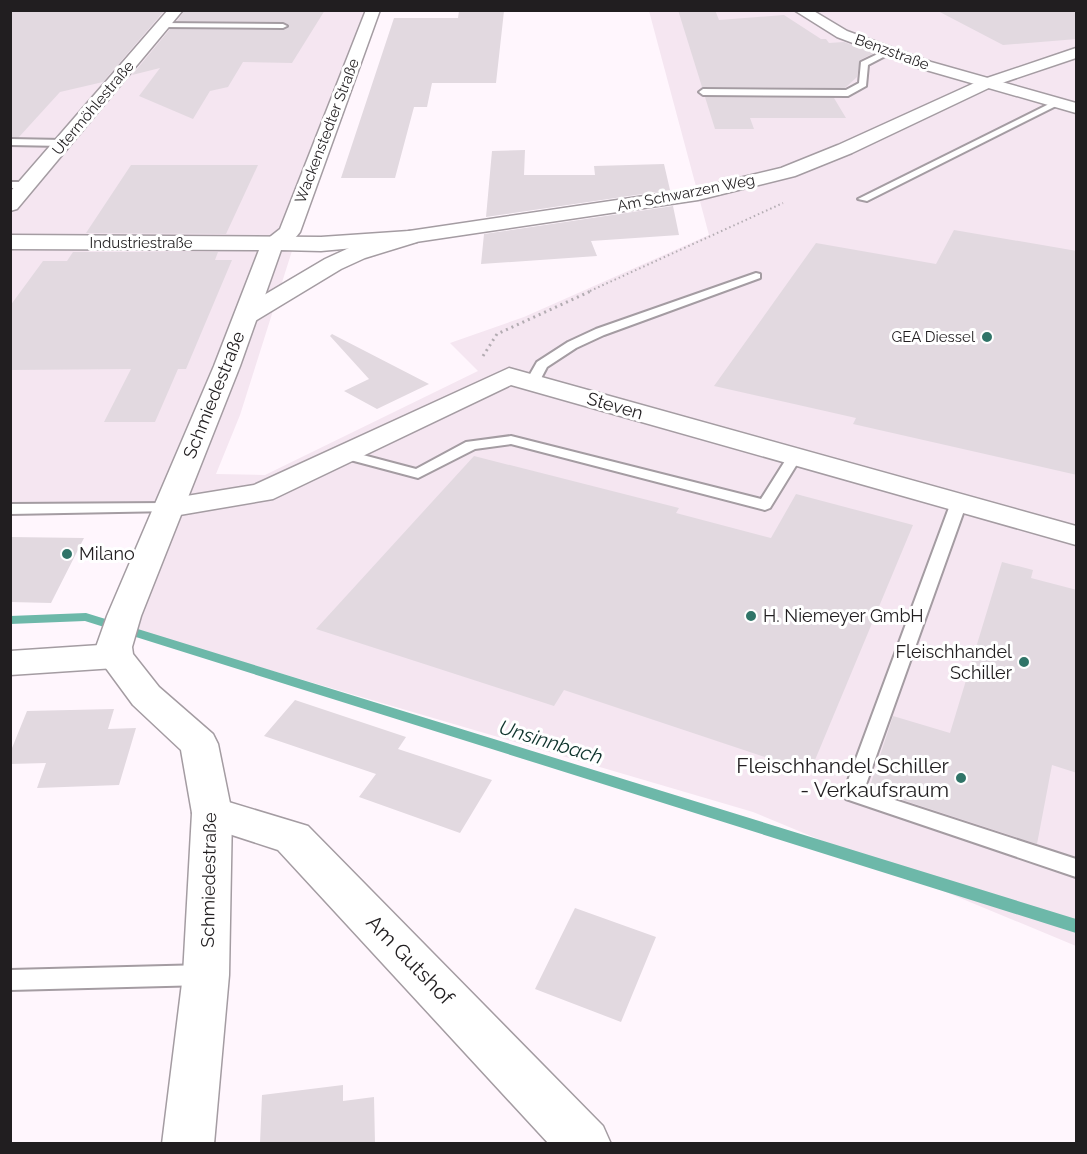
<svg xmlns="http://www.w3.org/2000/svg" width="1087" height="1154" viewBox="0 0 1087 1154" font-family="Raleway,sans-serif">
<rect width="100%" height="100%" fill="#fff6fd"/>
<path fill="#f5e6f1" d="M10,11h358l-128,404 -24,59 49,1 213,-104 -28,-28 74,-26 185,-82 -60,-224h427v935l-323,-134 -616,-181 30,-123 -156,3z"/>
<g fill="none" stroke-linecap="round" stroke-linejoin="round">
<path fill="#6db8a9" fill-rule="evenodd" d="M86,613l990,306v14l-991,-312 -75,3v-8z"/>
</g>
<path fill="#e2d9e0" d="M10,10h155l-62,72 -43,10 -41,45h-9z
M185,10h140l-33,53 -49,-1 -15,25 -18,4 -17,28 -54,-23 21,-28 -28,7 38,-46 113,1 6,-5 -6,-3 -106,-1z
M678,10h37l4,10 65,-5 37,24h5l3,4 15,-1 30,11 -14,7 -3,17 -12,11 -143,-1z
M936,10h141v29l-74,6z
M459,11h45l-8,72h-64l-5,24h-13l-19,71h-54l53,-160h64z
M705,97l129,1 12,20h-96l4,11h-39z
M525,150l-1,25h71l-1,-9 70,-2 6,26 -184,27 6,-66z
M131,165h127l-32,69 -140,-1z
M673,206l6,29 -88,6 6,15 -116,8 3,-30z
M954,230l123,21v224l-224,-51 3,-6 -142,-32 102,-143 120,21z
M73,252h145l-3,8h17l-46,109h-8l-23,53h-51l27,-53 -121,1v-64l33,-45h24z
M332,334l97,50 -52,25 -33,-18 25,-12 -39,-43z
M474,456l205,52 -3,5 95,25 25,-44 117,31 -103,247 -246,-82 -10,16 -238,-77z
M10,537l74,1 -33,65 -41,-1z
M1002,562l31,8 -2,8 46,12v183l-25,-8 -15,79 -168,-55 24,-73 57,17z
M295,700l111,37 -8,12 94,31 -32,53 -101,-36 17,-23 -112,-38z
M114,709l-6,20 28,-1 -17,57 -82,3 9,-25 -36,1v-11l17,-42z
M575,908l81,29 -35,85 -86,-33z
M343,1085v16l31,-4 1,46h-115l2,-48z"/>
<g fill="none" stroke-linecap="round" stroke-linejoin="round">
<defs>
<path id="service" d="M160,23l123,1 4,2 -4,2 -120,-1z
M886,50l7,2 -25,13 -2,21 -18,10 -145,-1 -4,-3 4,-3 143,1 13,-7 2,-21z
M1055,101l7,2 -195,98 -9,-2z
M10,139l53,1 5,3 -5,3 -53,-1z
M10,182h17l5,3 -5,3h-17z
M756,273l4,1v4l-156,57 -28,13 -29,19 -10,19 -5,1 -7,-4 12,-21 31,-20 28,-13z
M511,436l250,63 29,-46 5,-1 7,4 -32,52 -5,2 -254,-66 -36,5 -57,29 -79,-21 -2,-3 7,-4 72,19 50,-27z
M958,500l8,5 -102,285 212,69v18l-230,-78 -3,-5 107,-289z
M168,503l8,5 -3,3 -163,3v-10z
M205,965l8,3 4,7 -4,7 -8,3 -195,5v-20z"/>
<path id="minor" d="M168,10h15l-166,199 -7,2v-19z
M366,10h14l-80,222c-8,11 -22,20 -36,17l-3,-5 19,-15z
M794,10h18l35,21 84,31 145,41v10l-157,-45 -82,-31z
M409,231l8,1 3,5 -3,5 -52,16 -24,11 -86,52 -9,2 -9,-2 -3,-5 3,-5 88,-52 24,-11z
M509,368l567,158v19l-565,-160 -238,114 -105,18 -11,-2 -4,-7 4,-7 11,-2 86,-14z
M115,644l13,3 5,9 -5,9 -13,3 -105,7v-24z
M212,797l96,29 295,300 8,18h-62l-271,-294 -80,-26 -6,-11 6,-11z"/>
<path id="tertiary" d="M1076,48v10l-83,28 -141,67 -57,23 -97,24 -289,43 -88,8 -40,-1 -41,116 -99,250 -9,31 1,7 26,33 54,47 5,10 14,69 -3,162 -15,169h-52l21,-169 9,-162 -11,-63 -48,-45 -36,-49 -1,-9 11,-31 107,-250 45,-116 -249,-1v-14l311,2 88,-6 289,-43 83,-20 57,-23 143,-65z"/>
</defs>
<use href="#service" stroke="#a49ca2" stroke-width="4"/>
<use href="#minor" stroke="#a49ca2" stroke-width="3"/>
<use href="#tertiary" stroke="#a49ca2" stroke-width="3"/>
<path stroke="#b3acb2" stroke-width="2" stroke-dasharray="1.5 3" stroke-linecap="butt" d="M590,291l193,-88"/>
<path stroke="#b3acb2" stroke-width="3" stroke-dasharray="2 4" stroke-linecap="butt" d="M483,356l14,-22 96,-44"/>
<use href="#service" fill="#fff" fill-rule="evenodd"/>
<use href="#minor" fill="#fff" fill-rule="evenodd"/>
<use href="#tertiary" fill="#fff" fill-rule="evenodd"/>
</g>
<g fill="#307468" stroke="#fff" stroke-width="2">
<circle cx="987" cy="337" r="6"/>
<circle cx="67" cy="554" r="6"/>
<circle cx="751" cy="616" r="6"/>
<circle cx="1024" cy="662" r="6"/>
<circle cx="961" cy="778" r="6"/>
</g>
<g text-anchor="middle" stroke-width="6" stroke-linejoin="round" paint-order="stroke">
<g font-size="15" fill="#211e20" stroke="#fff">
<text transform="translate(892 52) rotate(20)" y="5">Benzstraße</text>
<text transform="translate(93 108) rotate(-50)" y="5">Utermöhlestraße</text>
<text transform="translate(327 131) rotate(-69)" y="5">Wackenstedter Straße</text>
<text transform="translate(686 193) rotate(-11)" y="5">Am Schwarzen Weg</text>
<text x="141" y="248">Industriestraße</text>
</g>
<g font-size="15" fill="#211e20" stroke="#fff" text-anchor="end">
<text x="975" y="342">GEA Diessel</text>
</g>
<g font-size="18" fill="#211e20" stroke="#fff">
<text transform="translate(214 395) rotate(-68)" y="6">Schmiedestraße</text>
<text transform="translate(615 406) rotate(16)" y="6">Steven</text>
<text transform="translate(209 880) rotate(-89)" y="6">Schmiedestraße</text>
</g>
<g font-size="18" fill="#211e20" stroke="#fff" text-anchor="start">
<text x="79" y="560">Milano</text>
<text x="763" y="622">H. Niemeyer GmbH</text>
<text x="1012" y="658" text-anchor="end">Fleischhandel<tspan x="1012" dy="21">Schiller</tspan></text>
</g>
<g font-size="20" font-style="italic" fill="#0f342d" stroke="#fff">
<text transform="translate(551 742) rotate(17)" y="7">Unsinnbach</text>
</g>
<g font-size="21" fill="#211e20" stroke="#fff" text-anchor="end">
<text x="949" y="773">Fleischhandel Schiller<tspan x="949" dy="24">- Verkaufsraum</tspan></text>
</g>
<g font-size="21" fill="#211e20" stroke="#fff">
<text transform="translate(410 960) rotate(46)" y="7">Am Gutshof</text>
</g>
</g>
<rect width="1087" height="1154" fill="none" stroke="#211e20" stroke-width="24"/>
</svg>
